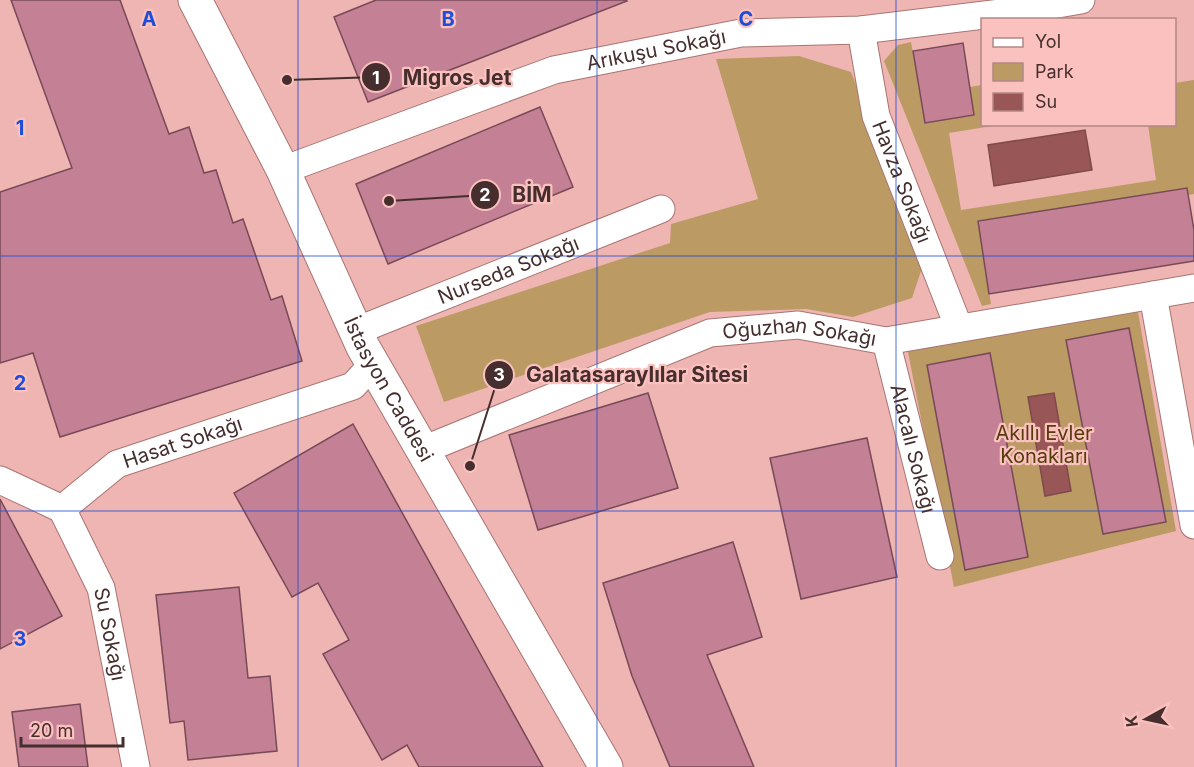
<svg xmlns="http://www.w3.org/2000/svg" width="1194" height="767" viewBox="0 0 1194 767" font-family="Inter,sans-serif">
<rect width="100%" height="100%" fill="#eeb5b2"/>
<path fill="#bb9b63" d="M911,42l14,81 45,-36 12,-2v39l16,1 -49,8 12,77 195,-30 -8,-55 26,-1 1,-41 19,-3v114l-6,1 -1,-7 -209,33 13,83 -9,2 -98,-245 14,-16z
M799,56l52,16 74,187 -13,39 -59,19 -47,-8 -96,3 -266,90 -28,-76 254,-83 1,-19 87,-25 -42,-140z
M1137,306l39,225 -222,56 -47,-240z"/>
<path fill="#985656" stroke="#7f4a4a" stroke-width="1.5" d="M1085,130l7,40 -98,16 -6,-41z
M1054,393l17,98 -26,5 -17,-99z"/>
<path fill="#c48094" stroke="#784957" stroke-width="1.5" d="M11,0h109l49,134 20,-7 15,46 12,-3 17,53 10,-4 28,81 11,-4 20,65 -242,76 -27,-84 -33,10v-171l72,-24z
M376,0h250l1,1 -259,101 -34,-85z
M963,43l11,72 -49,8 -12,-72z
M540,107l33,80 -185,77 -32,-80z
M1187,188l7,42v31l-205,33 -11,-73z
M1129,328l37,194 -63,12 -37,-194z
M990,353l38,204 -63,13 -38,-205z
M648,393l30,95 -140,42 -29,-95z
M353,424l149,269 41,74h-124l-12,-22 -25,15 -59,-106 26,-14 -31,-57 -26,14 -58,-104z
M867,438l30,139 -96,22 -31,-141z
M0,499l62,117 -62,33z
M733,542l29,95 -55,18 47,112h-84l-38,-91 -29,-93z
M239,587l9,91 22,-2 7,75 -89,9 -4,-39 -14,2 -14,-128z
M80,704l8,63h-69l-7,-55z"/>
<g fill="none" stroke-linecap="round" stroke-linejoin="round">
<defs>
<g id="minor">
<path id="s1" d="M861,30l15,86 83,212"/>
<path id="s2" d="M283,170l271,-100 187,-37 120,-3 156,-19 64,-11"/>
<path d="M1153,295l41,230"/>
<path id="s3" d="M356,331l305,-122"/>
<path id="s4" d="M886,341l54,215"/>
<path id="s5" d="M423,450l287,-117 88,-8 88,16 308,-53"/>
<path d="M0,480l62,29"/>
<path id="s6" d="M62,509l55,-45 236,-78 19,-21"/>
<path id="s7" d="M62,509l39,79 35,179"/>
</g>
<g id="tertiary">
<path id="s8" d="M195,0l88,170 80,177 243,420"/>
</g>
</defs>
<use href="#minor" stroke="#a97472" stroke-width="29"/>
<use href="#tertiary" stroke="#a97472" stroke-width="35"/>
<use href="#minor" stroke="#fff" stroke-width="27"/>
<use href="#tertiary" stroke="#fff" stroke-width="33"/>
</g>
<path fill="none" stroke="#1d4ed8" stroke-width="1.5" stroke-opacity="0.55" d="M298,0v767M597,0v767M896,0v767M0,256h1194M0,511h1194"/>
<g text-anchor="middle" stroke-width="4.5" stroke-linejoin="round" paint-order="stroke">
<g font-size="20" fill="#452e2d" stroke="#fbc1bf">
<text dy="7" stroke="none"><textPath href="#s2" startOffset="393">Arıkuşu Sokağı</textPath></text>
<text dy="7" stroke="none"><textPath href="#s1" startOffset="158">Havza Sokağı</textPath></text>
<text dy="7" stroke="none"><textPath href="#s3" startOffset="164">Nurseda Sokağı</textPath></text>
<text dy="7" stroke="none"><textPath href="#s5" startOffset="400">Oğuzhan Sokağı</textPath></text>
<text dy="7" stroke="none"><textPath href="#s8" startOffset="435">İstasyon Caddesi</textPath></text>
<text dy="7" stroke="none"><textPath href="#s6" startOffset="140">Hasat Sokağı</textPath></text>
<text dy="7" stroke="none"><textPath href="#s4" startOffset="111">Alacalı Sokağı</textPath></text>
<text dy="7" stroke="none"><textPath href="#s7" startOffset="135">Su Sokağı</textPath></text>
</g>
<g font-size="20" fill="#543c0b" stroke="#fbc1bf">
<text x="1044" y="440">Akıllı Evler<tspan x="1044" dy="23">Konakları</tspan></text>
</g>
</g>
<g font-size="20" text-anchor="middle" font-weight="bold" fill="#1d4ed8" stroke="#fbc1bf" stroke-width="4.5" stroke-linejoin="round" paint-order="stroke">
<text x="149" y="26">A</text>
<text x="448" y="26">B</text>
<text x="746" y="26">C</text>
<text x="20" y="135">1</text>
<text x="20" y="390">2</text>
<text x="20" y="646">3</text>
</g>
<path fill="none" stroke="#452e2d" stroke-width="2" d="M287 80L376 77M389 201L485 195M470 466L499 375"/>
<g fill="#452e2d" stroke="#fbc1bf" stroke-width="2">
<circle cx="287" cy="80" r="6"/>
<circle cx="389" cy="201" r="6"/>
<circle cx="470" cy="466" r="6"/>
<circle cx="376" cy="77" r="15"/>
<circle cx="485" cy="195" r="15"/>
<circle cx="499" cy="375" r="15"/>
</g>
<g font-size="18" text-anchor="middle" font-weight="bold" fill="#fff">
<text x="376" y="84">1</text>
<text x="485" y="201">2</text>
<text x="499" y="381">3</text>
</g>
<g font-size="21" text-anchor="middle" font-weight="bold" fill="#452e2d" stroke="#fbc1bf" stroke-width="4.5" stroke-linejoin="round" paint-order="stroke">
<text x="457" y="85">Migros Jet</text>
<text x="532" y="202">BİM</text>
<text x="637" y="382">Galatasaraylılar Sitesi</text>
</g>
<rect x="981" y="18" width="195" height="108" fill="#fbc1bf" stroke="#b28685" stroke-width="1.5"/>
<rect x="993" y="38" width="30" height="9" fill="#ffffff" stroke="#b28685" stroke-width="1.5"/>
<text x="1035" y="48" font-size="18" fill="#452e2d">Yol</text>
<rect x="993" y="63" width="30" height="18" fill="#bb9b63" stroke="#b28685" stroke-width="1.5"/>
<text x="1035" y="78" font-size="18" fill="#452e2d">Park</text>
<rect x="993" y="93" width="30" height="18" fill="#985656" stroke="#b28685" stroke-width="1.5"/>
<text x="1035" y="108" font-size="18" fill="#452e2d">Su</text>
<g transform="translate(1146 719) rotate(262)" stroke="#fbc1bf" stroke-width="4.5" paint-order="stroke">
<path d="M0-4.5L10 22L0 15L-10 22Z" fill="#452e2d"/>
<text y="-9" font-size="16" font-weight="bold" text-anchor="middle" fill="#452e2d">K</text>
</g>
<path d="M21 737v9h102v-9" fill="none" stroke="#452e2d" stroke-width="3"/>
<text x="30" y="737" font-size="18" fill="#452e2d" stroke="#fbc1bf" stroke-width="4.5" paint-order="stroke">20 m</text>
</svg>
